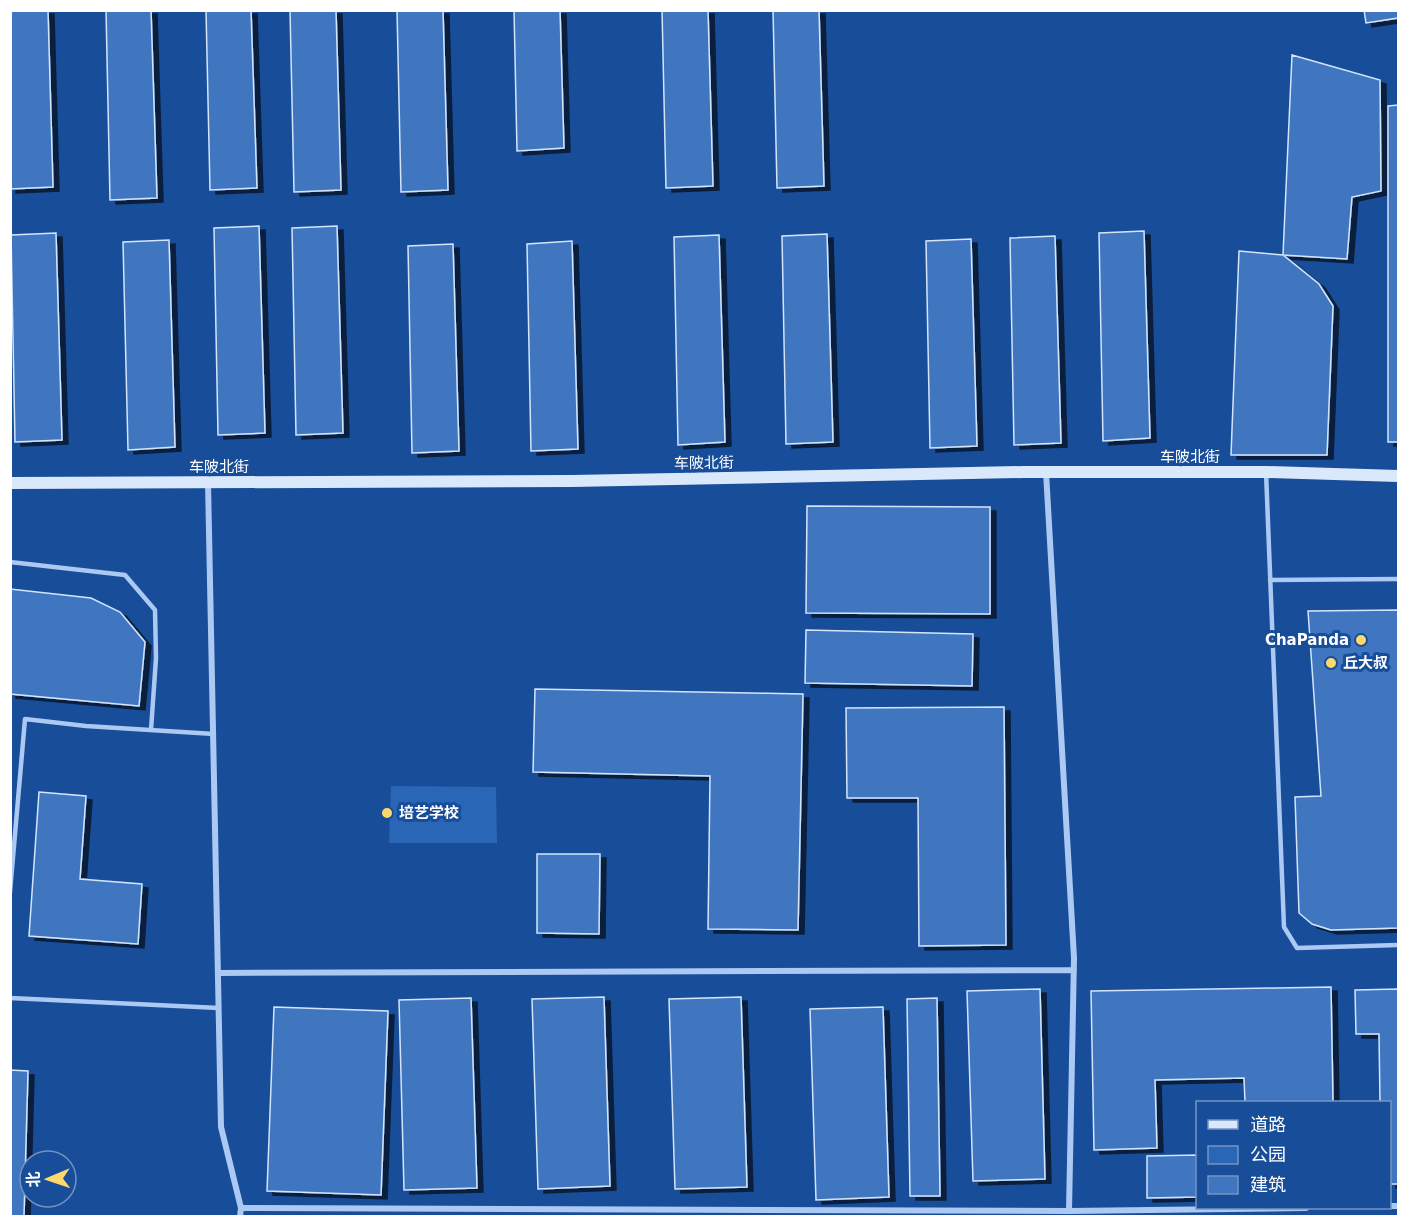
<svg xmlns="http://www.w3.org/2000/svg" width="1409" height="1227" viewBox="0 0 1409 1227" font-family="'DejaVu Sans','Noto Sans SC',sans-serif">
<defs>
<filter id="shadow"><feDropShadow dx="6" dy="4" stdDeviation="0" flood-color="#0009"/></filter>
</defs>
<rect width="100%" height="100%" fill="#174d99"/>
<path fill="#2a66b6" d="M391,786l105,1 1,56h-108z"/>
<path fill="#4076c0" stroke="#d3e5fc" stroke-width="1.5" filter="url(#shadow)" d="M10,10h38l5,177 -43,2z
M106,10h45l6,188 -47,2z
M206,10h45l6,178 -47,2z
M290,10h46l5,180 -47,2z
M397,10h46l5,180 -47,2z
M514,10h46l4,138 -47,3z
M662,10h46l5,176 -47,2z
M773,10h46l5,176 -47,2z
M1364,10h34v8l-32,5z
M1292,55l88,25 1,111 -29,6 -5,62 -64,-4z
M1398,105v337h-10v-336z
M259,226l6,207 -47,2 -4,-207z
M337,226l6,207 -47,2 -4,-207z
M1144,231l6,207 -47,3 -4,-208z
M56,233l6,207 -47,2 -4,-207z
M827,234l6,208 -47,2 -4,-208z
M719,235l6,207 -47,3 -4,-208z
M1055,236l6,207 -47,2 -4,-207z
M971,239l6,207 -47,2 -4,-207z
M169,240l6,207 -47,3 -5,-208z
M572,241l6,208 -47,2 -4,-207z
M453,244l6,207 -47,2 -4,-207z
M1239,251l44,4 36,29 14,22 -6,149h-96z
M807,506l183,1v107l-184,-1z
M10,589l81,9 29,14 25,30 -6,64 -129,-12z
M1398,610v318l-67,2 -19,-6 -13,-11 -4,-116 26,-1 -13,-185z
M806,630l167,4 -1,52 -167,-3z
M535,689l268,5 -5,236 -90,-1 2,-153 -177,-4z
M1004,707l2,238 -87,1 -1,-148h-71l-1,-90z
M39,792l47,4 -6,83 62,5 -4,60 -109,-8z
M537,854h63l-1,80 -62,-1z
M1331,987l2,115h-88l-1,-24 -89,2 2,68 -63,2 -3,-159z
M1040,989l5,190 -72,2 -6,-190z
M1398,989v195h-8v-82h-10l-1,-68h-23l-1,-44z
M604,997l6,189 -72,3 -6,-190z
M741,997l6,190 -72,2 -6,-190z
M471,998l6,190 -73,2 -5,-190z
M937,998l3,198h-30l-3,-197z
M274,1007l114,4 -7,184 -114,-4z
M883,1007l6,190 -73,3 -6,-191z
M10,1070l18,1 -4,145h-14z
M1198,1155v42l-51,1v-42z"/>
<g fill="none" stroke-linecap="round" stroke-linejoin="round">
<path stroke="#abc9f2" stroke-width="4.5" d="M1266,472l18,455 13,21 101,-3
M10,562l115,13 30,35 1,48 -5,72
M1270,580l128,-1
M10,892l15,-173 61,7 128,8
M10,998l209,10"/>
<path stroke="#abc9f2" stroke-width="6" d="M1046,472l28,486 -5,253
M208,482l13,645 20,81 -1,8
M218,973l856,-3
M1390,1206h8
M241,1208l828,3 237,-3"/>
<path stroke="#dae8fc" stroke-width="12" d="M10,483l562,-2 452,-9h242l132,4"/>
</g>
<g fill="#ffd86c" stroke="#174d99" stroke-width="2">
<circle cx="1361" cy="640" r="6"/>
<circle cx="1331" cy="663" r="6"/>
<circle cx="387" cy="813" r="6"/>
</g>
<g text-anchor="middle" stroke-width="6" stroke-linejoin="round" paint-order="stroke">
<g font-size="15" fill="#fff" stroke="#174d99">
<text x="1190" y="462">车陂北街</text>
<text transform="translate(704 463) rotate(-1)" y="5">车陂北街</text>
<text x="219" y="472">车陂北街</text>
</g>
<g font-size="15" font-weight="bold" fill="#fff" stroke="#174d99" text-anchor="start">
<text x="1349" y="645" text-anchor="end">ChaPanda</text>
<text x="1343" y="668">丘大叔</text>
<text x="399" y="818">培艺学校</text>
</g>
</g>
<rect width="1409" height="1227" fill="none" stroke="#ffffff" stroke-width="24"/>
<rect x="1196" y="1101" width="195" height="108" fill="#174d99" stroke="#7494c2" stroke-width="1.5"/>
<rect x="1208" y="1120" width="30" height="9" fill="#dae8fc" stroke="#7494c2" stroke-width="1.5"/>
<text x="1250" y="1131" font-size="18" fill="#ffffff">道路</text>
<rect x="1208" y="1146" width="30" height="18" fill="#2a66b6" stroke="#7494c2" stroke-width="1.5"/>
<text x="1250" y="1161" font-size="18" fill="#ffffff">公园</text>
<rect x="1208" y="1176" width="30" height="18" fill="#4076c0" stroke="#7494c2" stroke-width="1.5"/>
<text x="1250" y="1191" font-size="18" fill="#ffffff">建筑</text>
<g transform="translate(48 1179) rotate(268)"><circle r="28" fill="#174d99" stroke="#7494c2" stroke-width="1.5"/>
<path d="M0-4.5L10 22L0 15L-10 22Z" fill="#ffd86c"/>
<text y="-9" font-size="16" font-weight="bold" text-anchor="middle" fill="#ffffff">北</text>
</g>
</svg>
